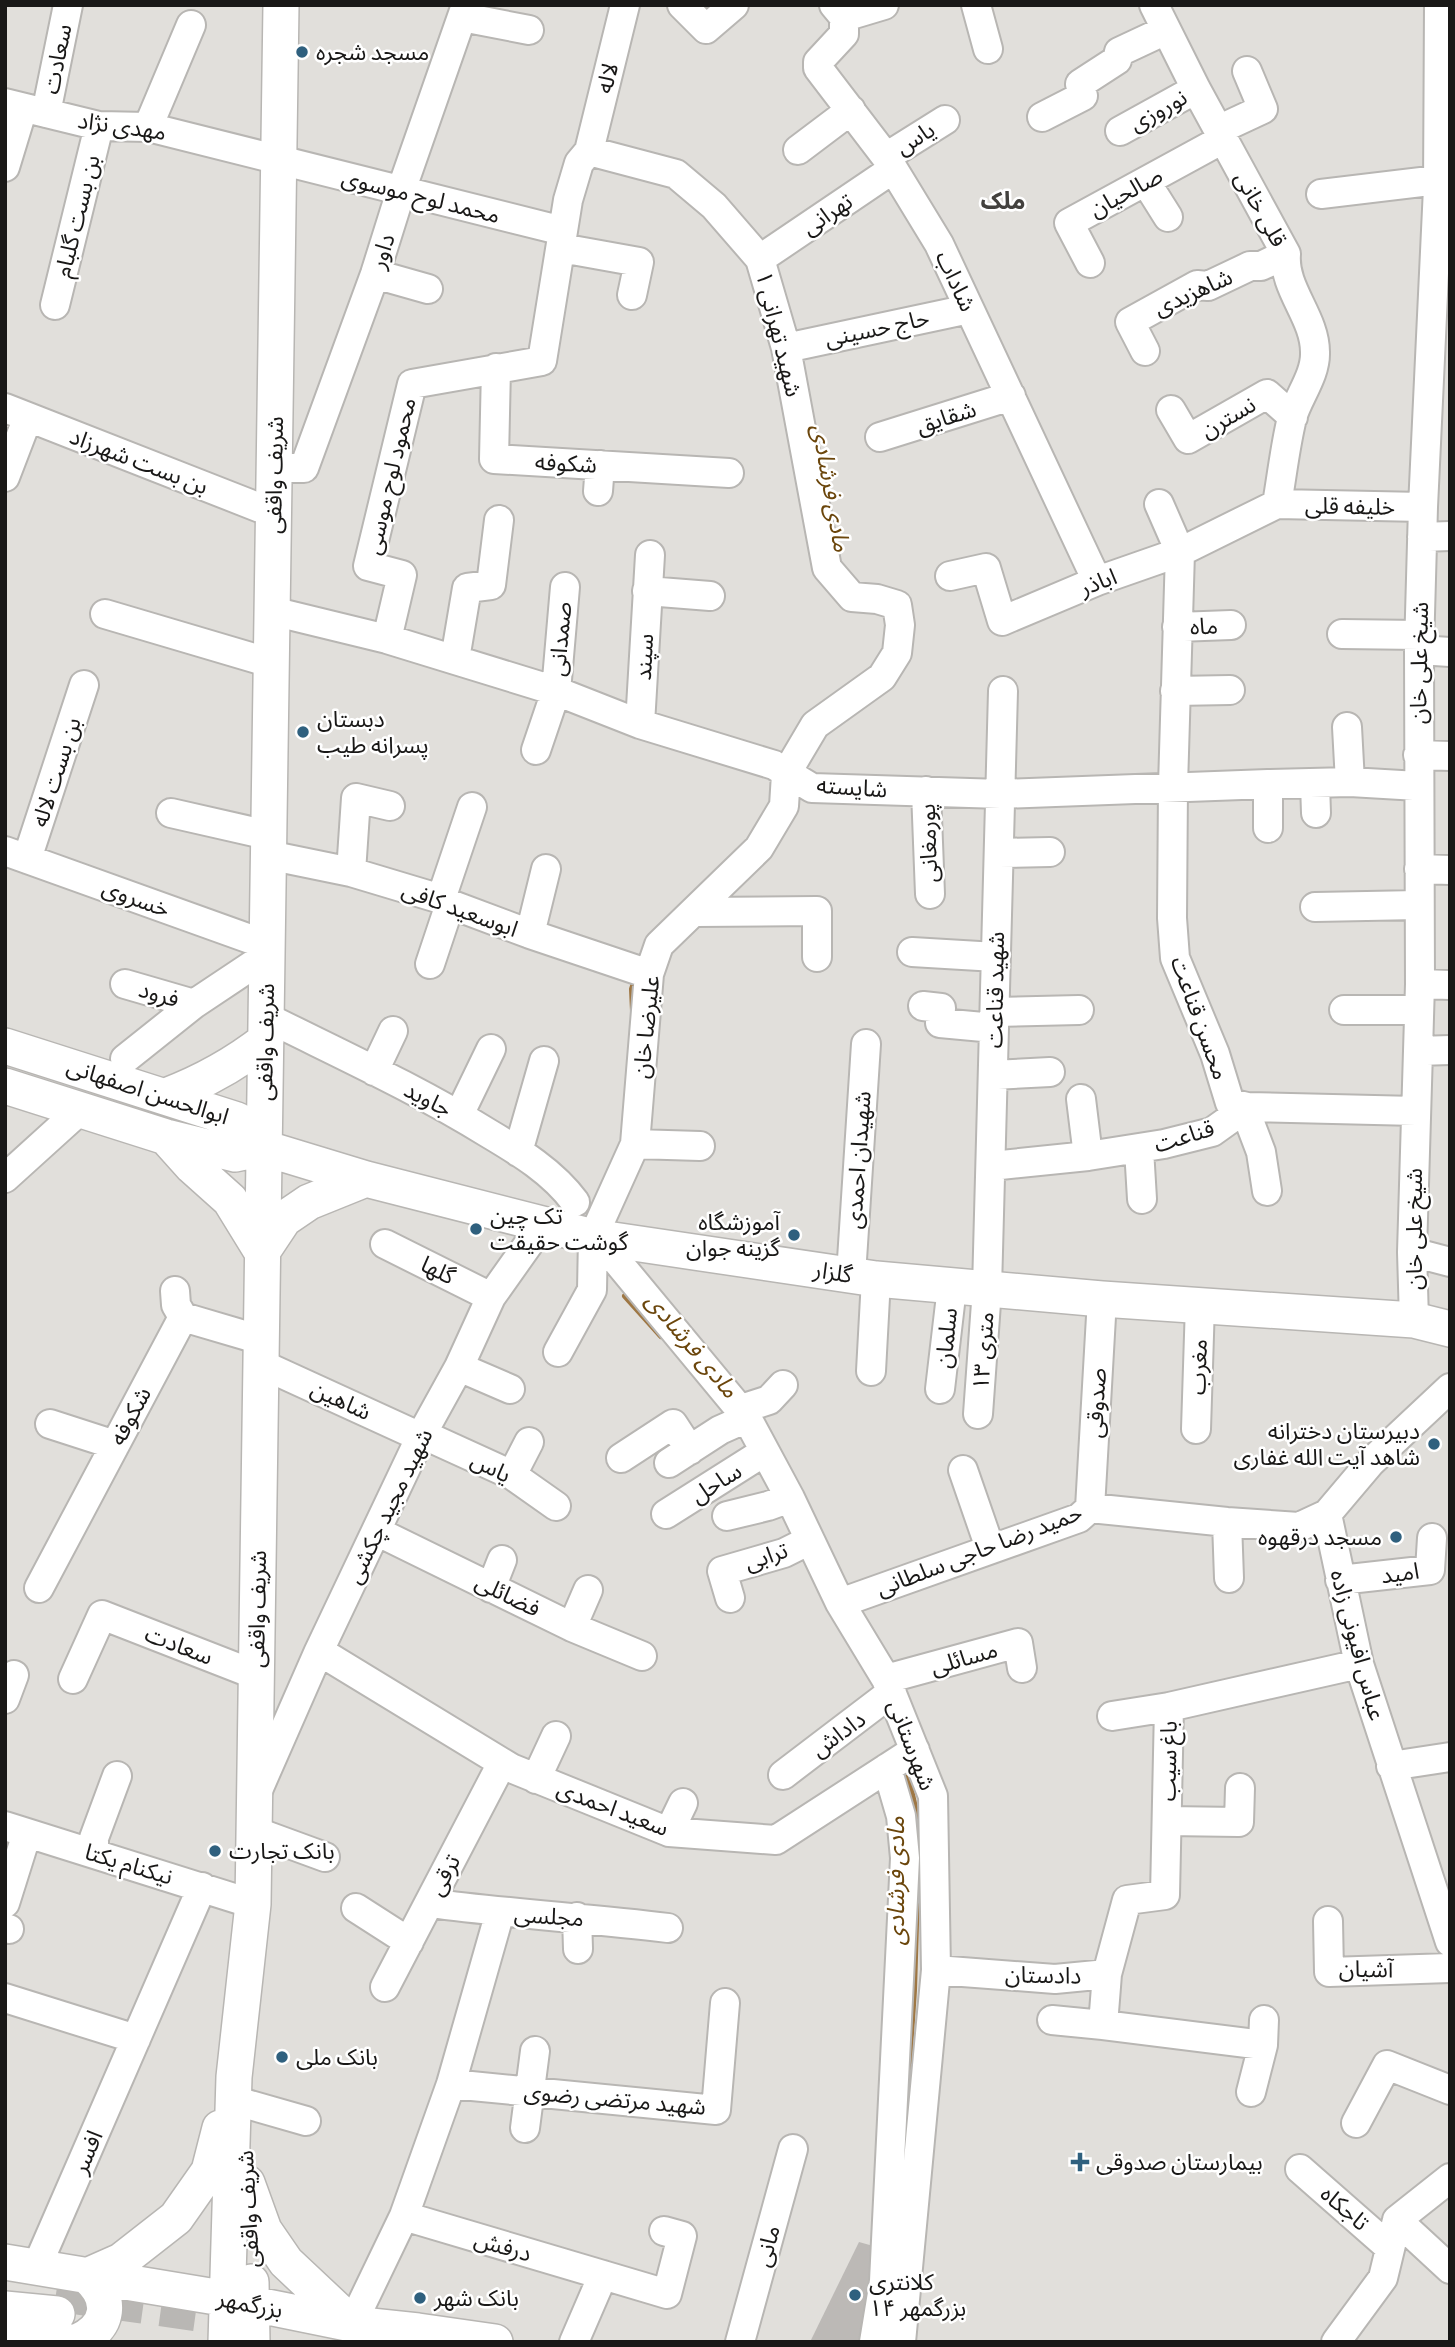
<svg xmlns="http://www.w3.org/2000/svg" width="1455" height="2347" viewBox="0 0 1455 2347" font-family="Manrope,'Noto Sans Arabic',sans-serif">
<rect width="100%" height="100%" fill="#e1dfdb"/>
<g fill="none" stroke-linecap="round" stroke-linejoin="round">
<path stroke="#9e7744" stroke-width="6" d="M633,1011l-1,-22 4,-12
M625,1296l36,40
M905,1764l14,61 -1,32
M908,2080l6,-90 3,-98"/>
</g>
<path fill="#bcb9b6" d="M859,2242l25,7 -14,93h-60z"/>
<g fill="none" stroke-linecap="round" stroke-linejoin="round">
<path stroke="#b9b7b4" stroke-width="35" stroke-dasharray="35 18" stroke-linecap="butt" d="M56,2294l200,28"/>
<defs>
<path id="minor" d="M682,5l24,24 28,-24
M834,5l10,12v17l-26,28v6l68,89 53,87 158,337
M976,5l12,44
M1154,5l42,84 90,165c-3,35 29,63 29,98 1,23 -17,45 -23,66 -7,28 -10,58 -15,86
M462,17l67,13
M844,17l40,-12
M5,103l94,23 49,1 415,104
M46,113l22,-108
M1042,117l41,-21 -3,-12 37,-24 2,-8 47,-22
M148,127l43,-102
M1218,130l45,-21 -16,-38
M1120,131l76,-42
M798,150l53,-40
M886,157l59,-37
M5,167l18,-59
M1146,182l22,35
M1321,194l117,-14
M561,248l78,14 -7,33
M760,259l133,-90
M1090,263l-21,-40 154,-84
M375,274l53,15
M55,305l44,-179
M786,348l183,-39
M1145,351l-15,-29 67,-37 11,1 42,-20h11l25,-12
M496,368l-2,91 235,14
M5,408l268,105
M1171,410l17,29 79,-45 26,23
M880,437l131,-41
M274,468h30l71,-194 26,-83 65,-186
M5,477l23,-60
M598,491l2,-26
M1159,504l21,48 -7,234 -1,132 3,40 40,96 15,49 17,4 3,16 11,29 6,39
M1422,537l28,-1
M950,576l36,-8 16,53 95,-40 83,-29 97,-48 146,3
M647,591l63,5
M272,611l115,28 169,52 84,33 134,41 38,23 189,6 267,-10 82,-2 68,4
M105,614l166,49
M1177,627l54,-2
M1342,634l78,1
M387,639l15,-64 -34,-9 44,-182 130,-23 26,-161 11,-37 10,-12 36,-146
M1419,650l31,2
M455,659l12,-71 24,-3 8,-65
M1175,691l55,-1
M640,724l10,-169
M1347,727l3,55
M536,750l20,-59 9,-104
M1418,755l32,1
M1315,784l1,29
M926,791l4,103
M171,813l97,22
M1268,828v-44
M5,851l262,94
M999,853l51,-1
M268,855l83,17 90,27 9,5 80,30 119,40
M27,859l57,-174
M1419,869l31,1
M351,872l5,-74 34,8
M441,899l31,-92
M1315,907l103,-2
M696,912l121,-1v46
M530,934l16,-65
M912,952l84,5
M430,964l20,-60
M125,984l69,20
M1420,984l30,1
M923,1006l18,2 -1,15 54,5
M1344,1010h74
M995,1012l84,-2
M266,1017c74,37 151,72 222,116 32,19 65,39 87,69
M1418,1051l32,-1
M125,1059l69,-55 72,-48
M374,1071l19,-40
M993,1075l57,-3
M1081,1099l7,57
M459,1115l32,-66
M635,1144l65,2
M1139,1149l3,50
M518,1152l26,-91
M991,1166l97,-10 76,-12 48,-12 35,-25 169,4
M5,1178l74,-67
M597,1237l150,181 43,80 50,105 46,76 47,117 3,174 -35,372
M385,1244l106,53
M1412,1252l38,10
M851,1275l15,-231
M175,1291l1,14 7,12
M183,1317l78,23
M1414,1320l-2,-68 8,-268 -1,-334 4,-143 15,-319 1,-183
M558,1352l34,-62 1,-53 42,-93 14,-170 10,-29 100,-97 25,-42 2,-32 29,-49 67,-48 15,-24 3,-28 -3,-20 -20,-6 -25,-2 -25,-29 -41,-220 -26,-89 -46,-53 -38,-32 -87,-23
M261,1364l153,70h8l90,41 44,31
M459,1367l51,22
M871,1371l5,-92
M1450,1388l-79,74 -44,52 32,150 91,278
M940,1389l12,-102
M741,1409l28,-9 14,-15
M978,1414l9,-125 16,-598
M50,1424l65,21
M1196,1429l4,-125
M621,1458l52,-34 17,26
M669,1463l51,-33 27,-12
M963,1470l27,78
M512,1475l17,-33
M1090,1508l12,-209
M666,1514l98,-62
M727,1516l41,-10 22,-8
M1227,1522l2,56
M376,1531l196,96 70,29
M1340,1580l90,-10 2,-32
M39,1588l144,-271
M491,1588l11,-28
M730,1598l-8,-27 62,-18 26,-13
M840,1603l239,-85 11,-10 137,14 72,5 28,-13
M572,1627l16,-37
M319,1651l192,117 158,64 107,8 139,-90
M73,1679l29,-64 154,60
M886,1679l132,-36 4,25
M5,1699l9,-24
M1112,1716l57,-9
M1391,1766l59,-9
M783,1775l109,-83
M536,1779l20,-43
M258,1790l61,-139 103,-217 37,-67 32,-70 51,-72
M1167,1821l72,1 1,-34
M5,1826l248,78
M254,1831l71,26
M669,1832l14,-29
M94,1853v-15l23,-62
M5,1903l22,-70
M430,1903c79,11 159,15 238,25
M356,1908l53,34
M577,1917l1,32
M1328,1921l1,51 121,-4
M5,1928l4,1
M936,1970l119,9 52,-5
M385,1987l117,-224
M5,1998l131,41
M1052,2020l51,5
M1263,2045l-160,-20 4,-51 20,-74 38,-5 4,-188 190,-43
M451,2084l265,26 9,-107
M1251,2092l12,-47 1,-25
M243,2103l63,18
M1356,2123l31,-58 63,25
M525,2128l10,-77
M1300,2169l90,79
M404,2216l263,78 15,-58 -18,-5
M1397,2220l53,49
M37,2266l165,-379
M352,2324l52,-108 47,-132 49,-172
M574,2342l29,-67
M740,2342l53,-193
M874,2342l10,-61 21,-423 -4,-42 -14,-48
M1336,2342l47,-64 14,-58 53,-42"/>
<path id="major" d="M5,1046l232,74 27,28
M5,1086l161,51 69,17 29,-6 102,31 227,58 283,42 226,20 312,21 36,9
M166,1096c37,-14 68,-31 100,-56
M166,1137l26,29 38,34 32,52 22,-33 25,-17 57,-23
M247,2183l17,47 22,32 66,62
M5,2262l223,37 124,25 66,7 77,11
M251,2282l1,60
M5,2309l52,5
M5,2339l76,3
M79,2341c31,-15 34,-42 8,-65l34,-15 55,-43 33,-47 11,-43
M226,2342l8,-265 19,-173 28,-1899"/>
</defs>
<use href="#minor" stroke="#b8b6b3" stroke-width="32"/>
<use href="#major" stroke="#b8b6b3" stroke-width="38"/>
<use href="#minor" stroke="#fff" stroke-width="28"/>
<use href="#major" stroke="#fff" stroke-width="35"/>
</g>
<g fill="#2f607e" stroke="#fff" stroke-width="2.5">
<circle cx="302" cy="52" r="7"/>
<circle cx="303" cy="732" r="7"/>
<circle cx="476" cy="1229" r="7"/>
<circle cx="794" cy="1235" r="7"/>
<circle cx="1434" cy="1444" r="7"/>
<circle cx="1396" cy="1537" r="7"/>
<circle cx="215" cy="1851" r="7"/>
<circle cx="282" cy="2057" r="7"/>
<path d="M1076.5 2151.5h7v7h7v7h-7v7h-7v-7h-7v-7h7z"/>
<circle cx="855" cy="2295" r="7"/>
<circle cx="420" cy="2298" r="7"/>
</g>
<g text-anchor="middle" stroke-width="5" stroke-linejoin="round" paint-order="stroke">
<g font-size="23" fill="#191817" stroke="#fff" text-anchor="start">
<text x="316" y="60">مسجد شجره</text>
<text x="317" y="727">دبستان<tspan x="317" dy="26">پسرانه طیب</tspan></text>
<text x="490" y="1224">تک چین<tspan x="490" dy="26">گوشت حقیقت</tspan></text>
<text x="780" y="1230" text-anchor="end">آموزشگاه<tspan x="780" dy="26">گزینه جوان</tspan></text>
<text x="1420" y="1439" text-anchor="end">دبیرستان دخترانه<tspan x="1420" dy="26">شاهد آیت الله غفاری</tspan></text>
<text x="1382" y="1545" text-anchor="end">مسجد درقهوه</text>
<text x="229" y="1859">بانک تجارت</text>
<text x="296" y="2065">بانک ملی</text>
<text x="1096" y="2170">بیمارستان صدوقی</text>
<text x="869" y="2290">کلانتری<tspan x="869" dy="26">۱۴ بزرگمهر</tspan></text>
<text x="434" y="2306">بانک شهر</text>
</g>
<g font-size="23" fill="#191817" stroke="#fff">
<text transform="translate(57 59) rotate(-79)" y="8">سعادت</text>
<text transform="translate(607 78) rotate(-76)" y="8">لاله</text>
<text transform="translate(1158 110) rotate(-29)" y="8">نوروزی</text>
<text transform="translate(122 126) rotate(8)" y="8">مهدی نژاد</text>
<text transform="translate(915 138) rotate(-32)" y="8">یاس</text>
<text transform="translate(1126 192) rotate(-28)" y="8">صالحیان</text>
<text transform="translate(421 196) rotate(14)" y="8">محمد لوح موسوی</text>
<text transform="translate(1261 209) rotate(61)" y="8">قلی خانی</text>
<text transform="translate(827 214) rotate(-34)" y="8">تهرانی</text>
<text transform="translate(77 216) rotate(-76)" y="8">بن بست گلبام</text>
<text transform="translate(382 251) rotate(-72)" y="8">داور</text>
<text transform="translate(956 281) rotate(65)" y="8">شاداب</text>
<text transform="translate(1193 292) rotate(-24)" y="8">شاهزیدی</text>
<text transform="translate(877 328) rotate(-12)" y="8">حاج حسینی</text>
<text transform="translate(779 334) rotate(76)" y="8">شهید تهرانی ۱</text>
<text transform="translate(946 417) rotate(-17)" y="8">شقایق</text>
<text transform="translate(1228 417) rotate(-30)" y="8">نسترن</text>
<text transform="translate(139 461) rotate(21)" y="8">بن بست شهرزاد</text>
<text transform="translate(566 463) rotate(3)" y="8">شکوفه</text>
<text transform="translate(274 475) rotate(-89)" y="8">شریف واقفی</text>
<text transform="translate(390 476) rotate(-77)" y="8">محمود لوح موسی</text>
<text transform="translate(1350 506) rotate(1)" y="8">خلیفه قلی</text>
<text transform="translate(1098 582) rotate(-21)" y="8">اباذر</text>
<text transform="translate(1204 626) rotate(-2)" y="8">ماه</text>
<text transform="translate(560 639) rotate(-85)" y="8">صمدانی</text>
<text transform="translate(644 657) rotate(-87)" y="8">سپند</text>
<text transform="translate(1419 663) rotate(-89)" y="8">شیخ علی خان</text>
<text transform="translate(56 772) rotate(-72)" y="8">بن بست لاله</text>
<text transform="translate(852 787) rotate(4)" y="8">شایسته</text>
<text transform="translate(928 843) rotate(-92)" y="8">پورمغانی</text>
<text transform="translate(136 898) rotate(20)" y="8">خسروی</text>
<text transform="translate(460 909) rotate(20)" y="8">ابوسعید کافی</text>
<text transform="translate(995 990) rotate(-89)" y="8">شهید قناعت</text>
<text transform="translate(159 994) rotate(16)" y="8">فرود</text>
<text transform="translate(1200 1018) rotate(70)" y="8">محسن قناعت</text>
<text transform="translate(646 1027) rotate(-84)" y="8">علیرضا خان</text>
<text transform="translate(265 1042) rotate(-89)" y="8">شریف واقفی</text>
<text transform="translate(148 1091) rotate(18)" y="8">ابوالحسن اصفهانی</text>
<text transform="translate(428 1099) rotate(27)" y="8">جاوید</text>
<text transform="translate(1184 1136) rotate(-17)" y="8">قناعت</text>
<text transform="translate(858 1160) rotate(-86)" y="8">شهیدان احمدی</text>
<text transform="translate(1414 1229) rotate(-90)" y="8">شیخ علی خان</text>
<text transform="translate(438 1270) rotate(26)" y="8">گلها</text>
<text transform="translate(833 1272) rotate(9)" y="8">گلزار</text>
<text transform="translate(946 1338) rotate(-84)" y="8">سلمان</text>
<text transform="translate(983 1351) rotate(-86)" y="8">۱۳ متری</text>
<text transform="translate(1198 1367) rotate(-88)" y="8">مغرب</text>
<text transform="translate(341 1400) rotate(25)" y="8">شاهین</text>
<text transform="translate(1096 1403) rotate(-87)" y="8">صدوقی</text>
<text transform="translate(130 1416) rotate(-62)" y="8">شکوفه</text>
<text transform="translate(491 1467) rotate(26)" y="8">یاس</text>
<text transform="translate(716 1483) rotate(-32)" y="8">ساحل</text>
<text transform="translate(389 1506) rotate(-64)" y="8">شهید مجید چکشی</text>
<text transform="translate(979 1550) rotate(-21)" y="8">حمید رضا حاجی سلطانی</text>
<text transform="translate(766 1556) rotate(-19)" y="8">ترابی</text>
<text transform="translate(1400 1573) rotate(-8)" y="8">امید</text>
<text transform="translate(508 1595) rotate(26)" y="8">فضائلی</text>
<text transform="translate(257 1609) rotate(-89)" y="8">شریف واقفی</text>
<text transform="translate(179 1645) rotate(21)" y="8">سعادت</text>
<text transform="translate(1358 1645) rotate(75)" y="8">عباس افیونی زاده</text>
<text transform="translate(964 1658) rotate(-16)" y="8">مسائلی</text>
<text transform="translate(838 1734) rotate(-36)" y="8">داداش</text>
<text transform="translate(912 1745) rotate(69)" y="8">شهرستانی</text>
<text transform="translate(1168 1761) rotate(-89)" y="8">باغ سیب</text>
<text transform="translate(613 1808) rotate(21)" y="8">سعید احمدی</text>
<text transform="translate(129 1864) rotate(17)" y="8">نیکنام یکتا</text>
<text transform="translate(444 1875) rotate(-62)" y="8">ترقی</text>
<text transform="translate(549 1916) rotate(4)" y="8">مجلسی</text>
<text transform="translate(1366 1969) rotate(1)" y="8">آشیان</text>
<text transform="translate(1043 1975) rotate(1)" y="8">دادستان</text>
<text transform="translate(615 2099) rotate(5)" y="8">شهید مرتضی رضوی</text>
<text transform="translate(87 2152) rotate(-67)" y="8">افسر</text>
<text transform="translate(1345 2208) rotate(41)" y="8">تاجکاه</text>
<text transform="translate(248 2209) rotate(-93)" y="8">شریف واقفی</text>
<text transform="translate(503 2246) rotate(16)" y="8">درفش</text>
<text transform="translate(767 2246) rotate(-75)" y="8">مانی</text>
<text transform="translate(250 2304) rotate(11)" y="8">بزرگمهر</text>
</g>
<g font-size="24" font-weight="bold" fill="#43413e" stroke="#fff">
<text x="1003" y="209">ملک</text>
</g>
<g font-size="24" font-style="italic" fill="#6b460c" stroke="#fff">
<text transform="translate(831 488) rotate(80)" y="8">مادی فرشادی</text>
<text transform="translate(692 1345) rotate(50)" y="8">مادی فرشادی</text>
<text transform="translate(896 1881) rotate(-90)" y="8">مادی فرشادی</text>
</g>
</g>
<rect width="1455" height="2347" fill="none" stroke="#191817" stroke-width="14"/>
</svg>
